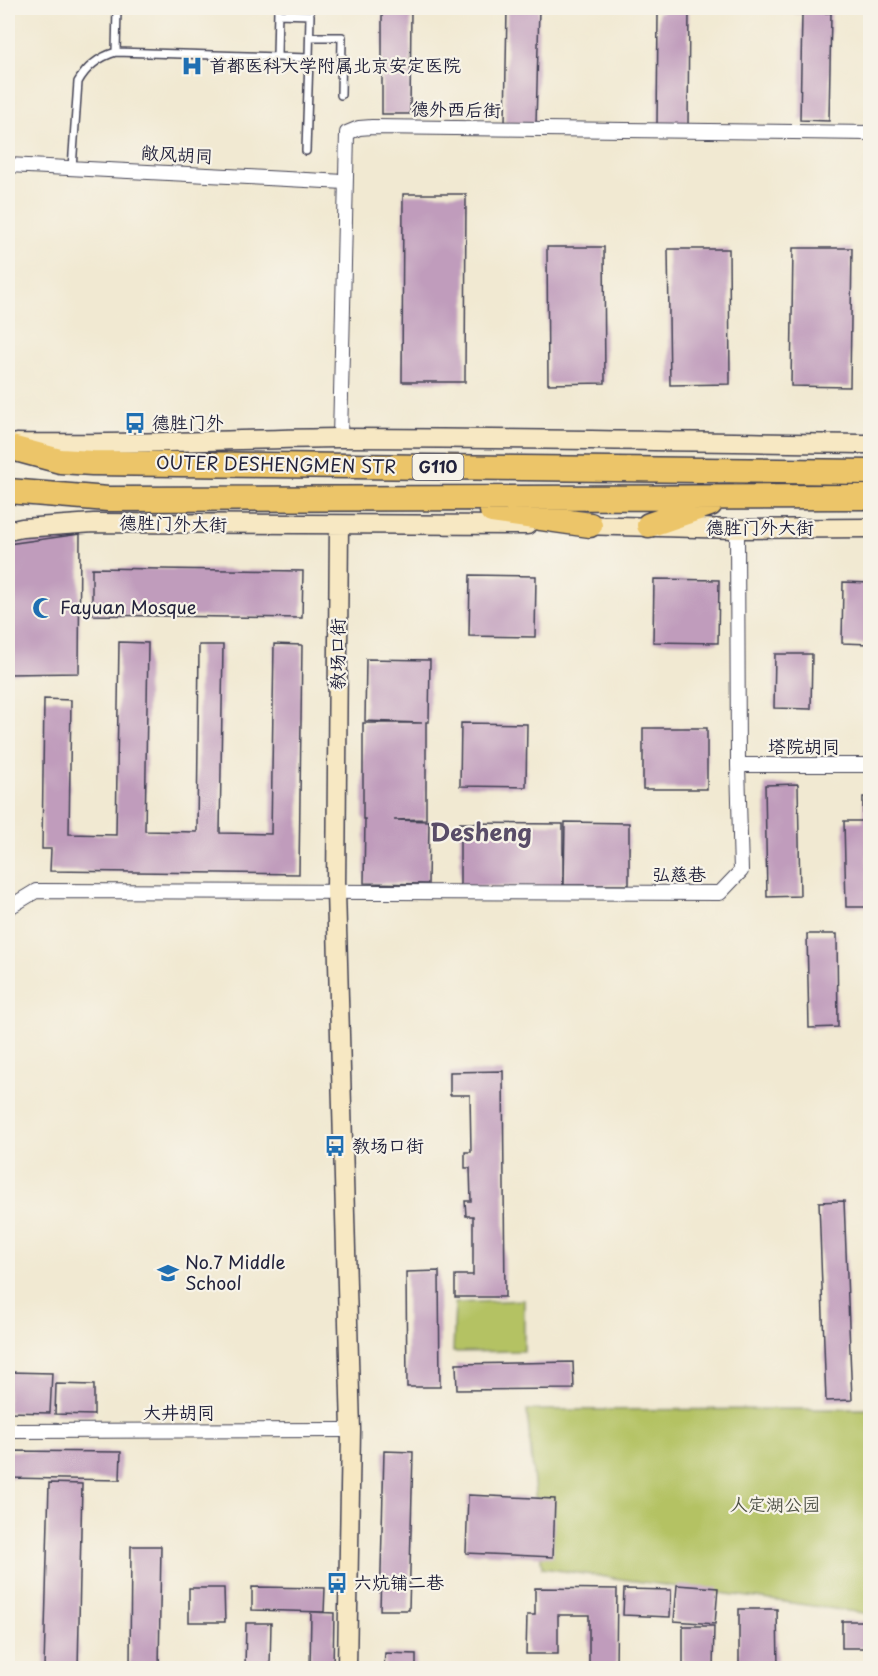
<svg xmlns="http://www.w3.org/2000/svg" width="878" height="1676" viewBox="0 0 878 1676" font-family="'Playpen Sans','LXGW WenKai TC',sans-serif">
<rect width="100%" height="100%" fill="#f7f3e8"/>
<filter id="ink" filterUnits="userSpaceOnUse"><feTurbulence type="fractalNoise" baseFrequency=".0167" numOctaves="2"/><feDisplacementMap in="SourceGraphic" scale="12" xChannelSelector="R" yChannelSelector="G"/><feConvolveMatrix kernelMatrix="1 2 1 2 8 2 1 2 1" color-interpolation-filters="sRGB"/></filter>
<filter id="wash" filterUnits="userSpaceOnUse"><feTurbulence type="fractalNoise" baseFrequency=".008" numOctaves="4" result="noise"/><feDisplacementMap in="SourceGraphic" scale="24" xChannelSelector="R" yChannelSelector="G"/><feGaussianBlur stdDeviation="1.35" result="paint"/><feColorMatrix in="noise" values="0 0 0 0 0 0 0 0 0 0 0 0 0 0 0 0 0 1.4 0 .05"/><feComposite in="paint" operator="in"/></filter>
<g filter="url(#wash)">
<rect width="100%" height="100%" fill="#f1e9d2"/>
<path fill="#b4c264" stroke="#6b7250" stroke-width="1.5" d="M524,1300v51l-71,1 2,-49z
M870,1409v205l-328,-46 -15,-158z"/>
<g id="blocks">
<path fill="#c09cbc" d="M382,8h29l-1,106h-28z
M507,8h32l-3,116 -31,-1z
M663,8h26l-1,117h-31l1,-113h5z
M796,8h29v5h6l-2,108 -29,-1 2,-106h-7z
M403,194h63l-1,188h-63z
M547,247h57l1,136 -57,1z
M793,248h59l-2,139 -59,-1z
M668,249h61l1,135 -60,1z
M80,534l-1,139 -71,1v-130z
M92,568l211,3 -1,47 -210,-3z
M470,575l66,1 -1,61 -66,-1z
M654,579l65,1 -1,63 -65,-1z
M843,582l27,1v61l-28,-1z
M119,642l29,1 -3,188 52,1 2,-187h24l-3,188 51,1 3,-190 28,1 -3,229 -249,-3 1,-22h-9l2,-150 27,1 -2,134 47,1z
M775,654h37l-1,55 -37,-1z
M366,659l64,1 -1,62h-3v97l-32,1 35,1 -1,63 -64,-1 1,-64h-2v-96h59l-57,-2z
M461,723l66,1 -1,63 -66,-1z
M643,728h64v61h-64z
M798,784l2,112 -33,1 -2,-112z
M863,797h7v24h-3l1,86h-22l-2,-86h19z
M565,822l64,1v62h-65z
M460,823l103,1v63l-103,-1z
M807,934h30l1,93 -29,1z
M503,1071l2,226h-50v-22h18v-59h-7l-1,-15h6l-1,-33h-5v-16h6l-1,-57h-20v-23z
M844,1201l8,199 -26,1 -7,-199z
M439,1271l1,116h-33l-1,-115z
M573,1362l1,27 -117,1 -1,-26z
M8,1372l44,1 -2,40 -42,-1z
M56,1384l38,1v30l-39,-1z
M8,1451l113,1 -1,28 -112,-2z
M384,1451l29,1 -4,158h-29z
M49,1483l33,1 -4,184h-34z
M468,1495l87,4 -2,58 -87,-4z
M131,1546h30l-2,122h-29z
M677,1585l41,3 -3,36 -41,-3z
M252,1587l73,1 -1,24 -72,-2z
M189,1588h35l1,34h-36z
M535,1588l82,1 -1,79h-27v-53h-31v39h-32l1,-39h8z
M624,1589l47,1 -1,27 -47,-2z
M739,1609h38l1,59h-39z
M311,1612l23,1 -1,55h-23z
M842,1621h28v27h-28z
M246,1623h25l-1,45h-25z
M683,1626h31l-1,42h-30z
M385,1653l31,1v14h-32z"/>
</g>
</g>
<g filter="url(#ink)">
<use href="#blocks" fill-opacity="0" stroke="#414052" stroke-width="1.5"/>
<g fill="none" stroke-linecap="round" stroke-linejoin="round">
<defs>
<path id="lane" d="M278,14l32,1 -1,43
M310,37h32l-1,58
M116,52l1,-44
M277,57l1,-49
M72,168l6,-86c9,-16 21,-25 38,-30l193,6 -3,93"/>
<path id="street" d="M8,165l337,17
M340,438l7,-305 12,-5 13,-1 498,6
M738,765h132
M8,908l28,-17 684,2 21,-22 -3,-106 -1,-236
M8,1431l343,-1"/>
<path id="secondary" d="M17,443c108,2 215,-4 323,-5 176,0 354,4 530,6
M339,525l-3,366 15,539 -4,238
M579,525l158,4 133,-1
M8,531l14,-3 72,-5 433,2"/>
<path id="highway" d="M8,447l52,14 32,2 778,9
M8,491l100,8 762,-2
M492,511l98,14
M649,525l61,-21"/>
</defs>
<use href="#lane" stroke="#414052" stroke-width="10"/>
<use href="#street" stroke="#414052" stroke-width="16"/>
<use href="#secondary" stroke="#414052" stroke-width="21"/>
<use href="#highway" stroke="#414052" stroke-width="27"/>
<use href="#lane" stroke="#fff" stroke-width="7"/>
<use href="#street" stroke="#fff" stroke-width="14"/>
<use href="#secondary" stroke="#f7e8c3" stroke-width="18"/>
<use href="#highway" stroke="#ecc569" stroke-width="24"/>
</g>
</g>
<defs>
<symbol id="hospital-bare" viewBox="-9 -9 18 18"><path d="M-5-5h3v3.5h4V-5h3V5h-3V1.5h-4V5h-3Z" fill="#1f6fb2" stroke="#f7f3e8" stroke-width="2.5" paint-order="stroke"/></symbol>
<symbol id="bus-bare" viewBox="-9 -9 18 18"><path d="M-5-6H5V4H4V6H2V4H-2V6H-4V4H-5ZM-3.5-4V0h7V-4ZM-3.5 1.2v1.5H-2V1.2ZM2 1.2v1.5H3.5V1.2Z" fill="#1f6fb2" stroke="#f7f3e8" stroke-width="2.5" paint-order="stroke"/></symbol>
<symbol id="mosque-bare" viewBox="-9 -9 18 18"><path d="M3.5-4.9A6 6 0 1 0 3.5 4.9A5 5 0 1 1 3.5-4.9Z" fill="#1f6fb2" stroke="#f7f3e8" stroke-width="2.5" paint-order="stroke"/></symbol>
<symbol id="school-bare" viewBox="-9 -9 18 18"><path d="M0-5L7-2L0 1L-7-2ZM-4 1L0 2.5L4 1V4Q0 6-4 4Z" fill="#1f6fb2" stroke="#f7f3e8" stroke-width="2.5" paint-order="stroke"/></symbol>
</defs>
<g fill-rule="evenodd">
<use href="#hospital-bare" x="177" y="51" width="30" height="30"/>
<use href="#bus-bare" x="120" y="408" width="30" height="30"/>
<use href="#mosque-bare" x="28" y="593" width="30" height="30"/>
<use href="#bus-bare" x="320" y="1131" width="30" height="30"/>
<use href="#school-bare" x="153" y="1258" width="30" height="30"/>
<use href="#bus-bare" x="322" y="1568" width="30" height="30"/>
</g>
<g text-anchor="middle" stroke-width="4.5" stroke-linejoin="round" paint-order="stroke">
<rect fill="#f7f3e8" stroke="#62616f" stroke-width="1.5" x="412.5" y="454" width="51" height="26" rx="4.5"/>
<g font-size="16" font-weight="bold" fill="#22223b">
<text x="438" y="473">G110</text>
</g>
<g font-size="18" fill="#22223b" stroke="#f7f3e8" text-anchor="start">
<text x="209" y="72">首都医科大学附属北京安定医院</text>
<text x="152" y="429">德胜门外</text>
<text x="60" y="614">Fayuan Mosque</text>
<text x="352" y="1152">教场口街</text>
<text x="185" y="1269">No.7 Middle<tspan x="185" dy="21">School</tspan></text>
<text x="354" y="1589">六炕铺二巷</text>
</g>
<g font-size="18" fill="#22223b" stroke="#f7f3e8">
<text transform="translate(456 110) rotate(1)" y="6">德外西后街</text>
<text transform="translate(177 155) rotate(3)" y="6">敞风胡同</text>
<text transform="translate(276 465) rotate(1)" y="6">OUTER DESHENGMEN STR</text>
<text transform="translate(173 524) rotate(1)" y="6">德胜门外大街</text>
<text x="760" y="534">德胜门外大街</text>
<text transform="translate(338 654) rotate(-90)" y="6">教场口街</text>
<text x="804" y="753">塔院胡同</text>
<text x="679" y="881">弘慈巷</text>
<text x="179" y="1419">大井胡同</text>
</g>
<g font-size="18" fill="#4e5247" stroke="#f7f3e8">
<text x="775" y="1511">人定湖公园</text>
</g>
<g font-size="24" font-weight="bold" fill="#594d68" stroke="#f7f3e8">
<text x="481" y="841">Desheng</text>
</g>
</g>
<rect width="878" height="1676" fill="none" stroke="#f7f3e8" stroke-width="30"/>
</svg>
